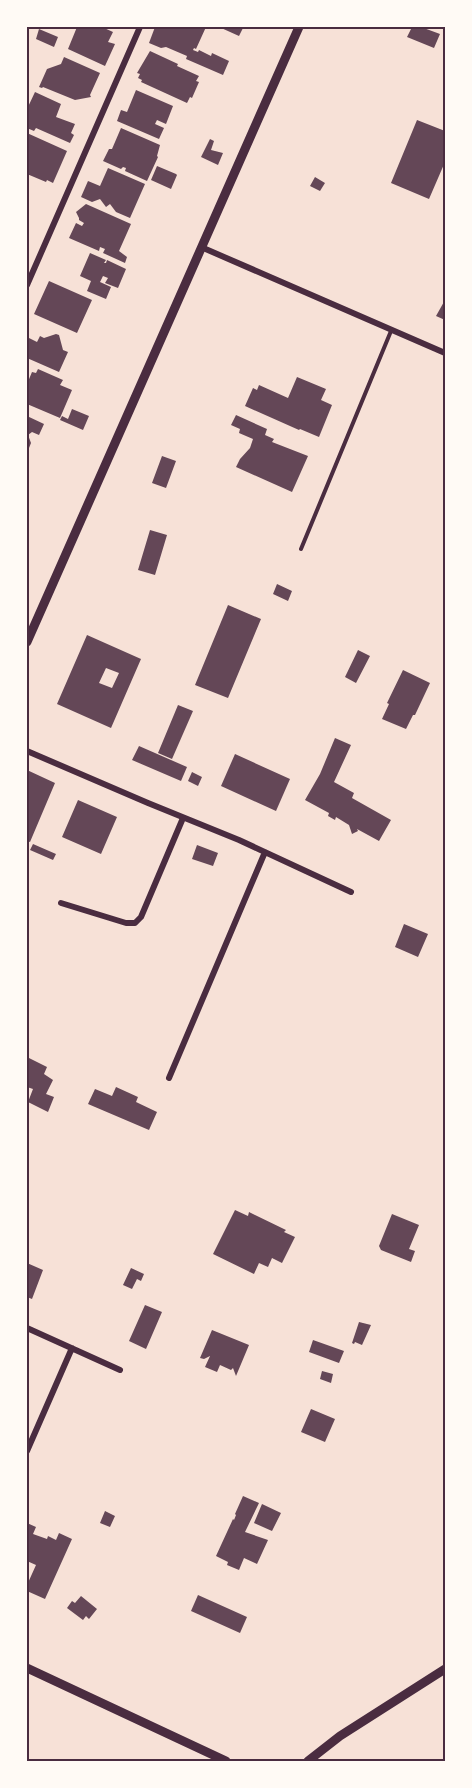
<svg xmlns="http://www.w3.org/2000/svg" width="472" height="1788" viewBox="0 0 472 1788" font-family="'Asap Condensed',sans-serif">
<rect width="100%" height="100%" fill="#f7e1d7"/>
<path fill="#644757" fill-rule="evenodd" d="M77,27h25l11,5 -5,10 7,2 -10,22 -37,-17z
M155,27h51l-10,22 -2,-1 -1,2 5,2 1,-2 12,6 1,-3 17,8 -6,14 -37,-16 1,-3 -21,-9 -5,1 -12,-5z
M219,27h22l2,1 -4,8z
M412,27h9l19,7 -6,14 -27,-11z
M39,29l19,8 -4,10 -18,-8z
M150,51l28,13 -1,2 22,10 -3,5 3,1 -7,16 -2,-1 -3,6 -46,-21 1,-2 -4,-2 2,-4 -3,-1z
M64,57l36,16 -10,22 1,2 -16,3 -32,-13 -1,1 -3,-1 8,-18 14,-5z
M136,90l37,16 -7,18 -9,-4 -2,4 9,4 -5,11 -42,-18 4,-11 6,2z
M35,92l26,12 -5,13 19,7 -4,9 3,2 -4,8 -34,-15 -2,3 -7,-3v-19z
M417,120l28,11v31l-16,37 -38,-16z
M121,128l39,17 -3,11 1,1 -11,24 -22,-10 1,-3 -3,-1 -2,2 -18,-8 6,-12h4h-1z
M27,133l40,18 -14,32 -6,-3 -1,2 -19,-8z
M210,139l4,2 -3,9 12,3 -5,12 -17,-8z
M157,166l19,8 1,1 -6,14 -20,-9z
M108,168l37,16 -15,34 -14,-6 -6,-8 -4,3 -6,-8 -8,3 -11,-5 7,-16 12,5z
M315,177l10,6 -5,8 -10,-5z
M86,204l45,20 -12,27 8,6 -2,6 -22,-10 2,-4 -5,-2 -1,4 -30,-13 7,-15 6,3 2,-3 -5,-3v-2l-3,-6z
M90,253l16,7 -2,3h2l1,-3 19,9 -8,19 -13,-5 3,-5 -5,-2 -3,6 11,5 -5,12 -19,-8 4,-10 -11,-5z
M49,281l43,19 -15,33 -43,-19z
M445,300v20l-9,-4z
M56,334l3,1 4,15 5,2 -9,20 -32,-14v-14l2,-6 8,4 3,-6 4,2z
M38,369l25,11 -3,5 12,5 -12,28 -33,-14v-20l5,-12 4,1z
M297,377l29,12 -5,11 11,5 -13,32 -19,-8 -1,1 -54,-24 8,-18 4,2 2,-5 29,13z
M72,409l17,7 -6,14 -23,-10 2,-4 6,3z
M236,415l31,14 -2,6 9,4 -2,3 36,14 -16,36 -56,-25 4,-8 10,-11 3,-9 -14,-6 1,-4 -9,-4z
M27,416l17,8 -5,11 -7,-3 -4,3 3,8 -4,10z
M162,456l14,5 -10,27 -14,-5z
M150,530l17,5 -12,40 -17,-5z
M277,584l15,7 -4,10 -15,-7z
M228,605l33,14 -33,79 -33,-13z
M87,635l54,24 -30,69 -54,-24zM106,668l13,5 -7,15 -13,-5z
M358,650l12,6 -14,27 -11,-6z
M403,670l27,13 -15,32h-2l-7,14 -24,-10 7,-15 -2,-1z
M178,705l15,6 -21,48 -14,-6z
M335,738l16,7 -17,37 20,11 -2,5 39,22 -12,21 -22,-12 1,2 -6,3 -3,-9 -13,-8 -1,3 -7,-4 1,-3 -24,-13 15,-26z
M139,746l48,21 -6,14 -49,-21z
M235,754l55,25 -14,32 -55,-25z
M27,770l28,13 -25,59 -3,-1z
M192,772l10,5 -4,9 -10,-5z
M78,800l39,17 -16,37 -39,-17z
M33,844l23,10 -3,6 -23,-10z
M197,845l21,8 -5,13 -21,-7z
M404,924l24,10 -10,23 -23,-10z
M27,1057l20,10 -3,7 9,6 -7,14 8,3 -6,15 -20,-10 5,-13 -6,-2z
M116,1087l22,10 -2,5 21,10 -8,18 -61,-26 7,-15 17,7z
M235,1210l13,6 1,-4 37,18 -2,2 11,5 -13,26 -10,-5 -4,9 -9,-4 -5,11 -41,-20z
M392,1214l27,11 -10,24 6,2 -4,11 -30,-12 -2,-4z
M27,1263l16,7 -11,29 -5,-2z
M131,1268l13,6 -3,7 -4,-2 -5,10 -9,-4z
M145,1305l17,7 -16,37 -17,-8z
M359,1322l12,3 -9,20 -7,-3 -1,2 -2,-1z
M212,1330l37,15 -13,31 -3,-8 -2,2 -11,-5 -3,7 -12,-5 5,-11 -6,3 -4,-1z
M313,1340l31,11 -5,12 -30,-11z
M322,1371l11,3 -2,9 -11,-4z
M311,1409l24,10 -10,23 -24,-10z
M243,1496l16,7 -14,29 23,8 -11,24 -13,-6 -5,12 -12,-5 1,-3 -12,-6 17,-37 1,1 2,-5 -1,-1z
M262,1504l19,9 -9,18 -18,-8z
M105,1511l10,5 -5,11 -10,-4z
M27,1523l9,4 -3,7 14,5 1,-3 8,4 3,-7 13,6 -27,60 -18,-8v-6l9,-20 -9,-4z
M198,1595l49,22 -7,16 -49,-22z
M81,1596l16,13 -8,10 -3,-3 -3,4 -16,-12 5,-7 3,2z"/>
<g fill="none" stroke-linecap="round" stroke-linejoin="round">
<path stroke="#4a2c40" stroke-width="4" d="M301,549l90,-218"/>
<path stroke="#4a2c40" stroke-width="6" d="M201,247l244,106
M27,285l113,-258
M27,751l121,52 91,37 112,52
M61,903l65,20h9l6,-6 42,-99
M169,1078l96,-226
M27,1328l93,42
M27,1451l45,-103"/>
<path stroke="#4a2c40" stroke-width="9" d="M27,642l272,-615
M27,1668l199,93
M308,1761l32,-25 105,-67"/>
</g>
<rect width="472" height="1788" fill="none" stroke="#fffaf5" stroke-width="57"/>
<rect x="28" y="28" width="416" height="1732" fill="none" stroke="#4a2c40" stroke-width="2"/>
</svg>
